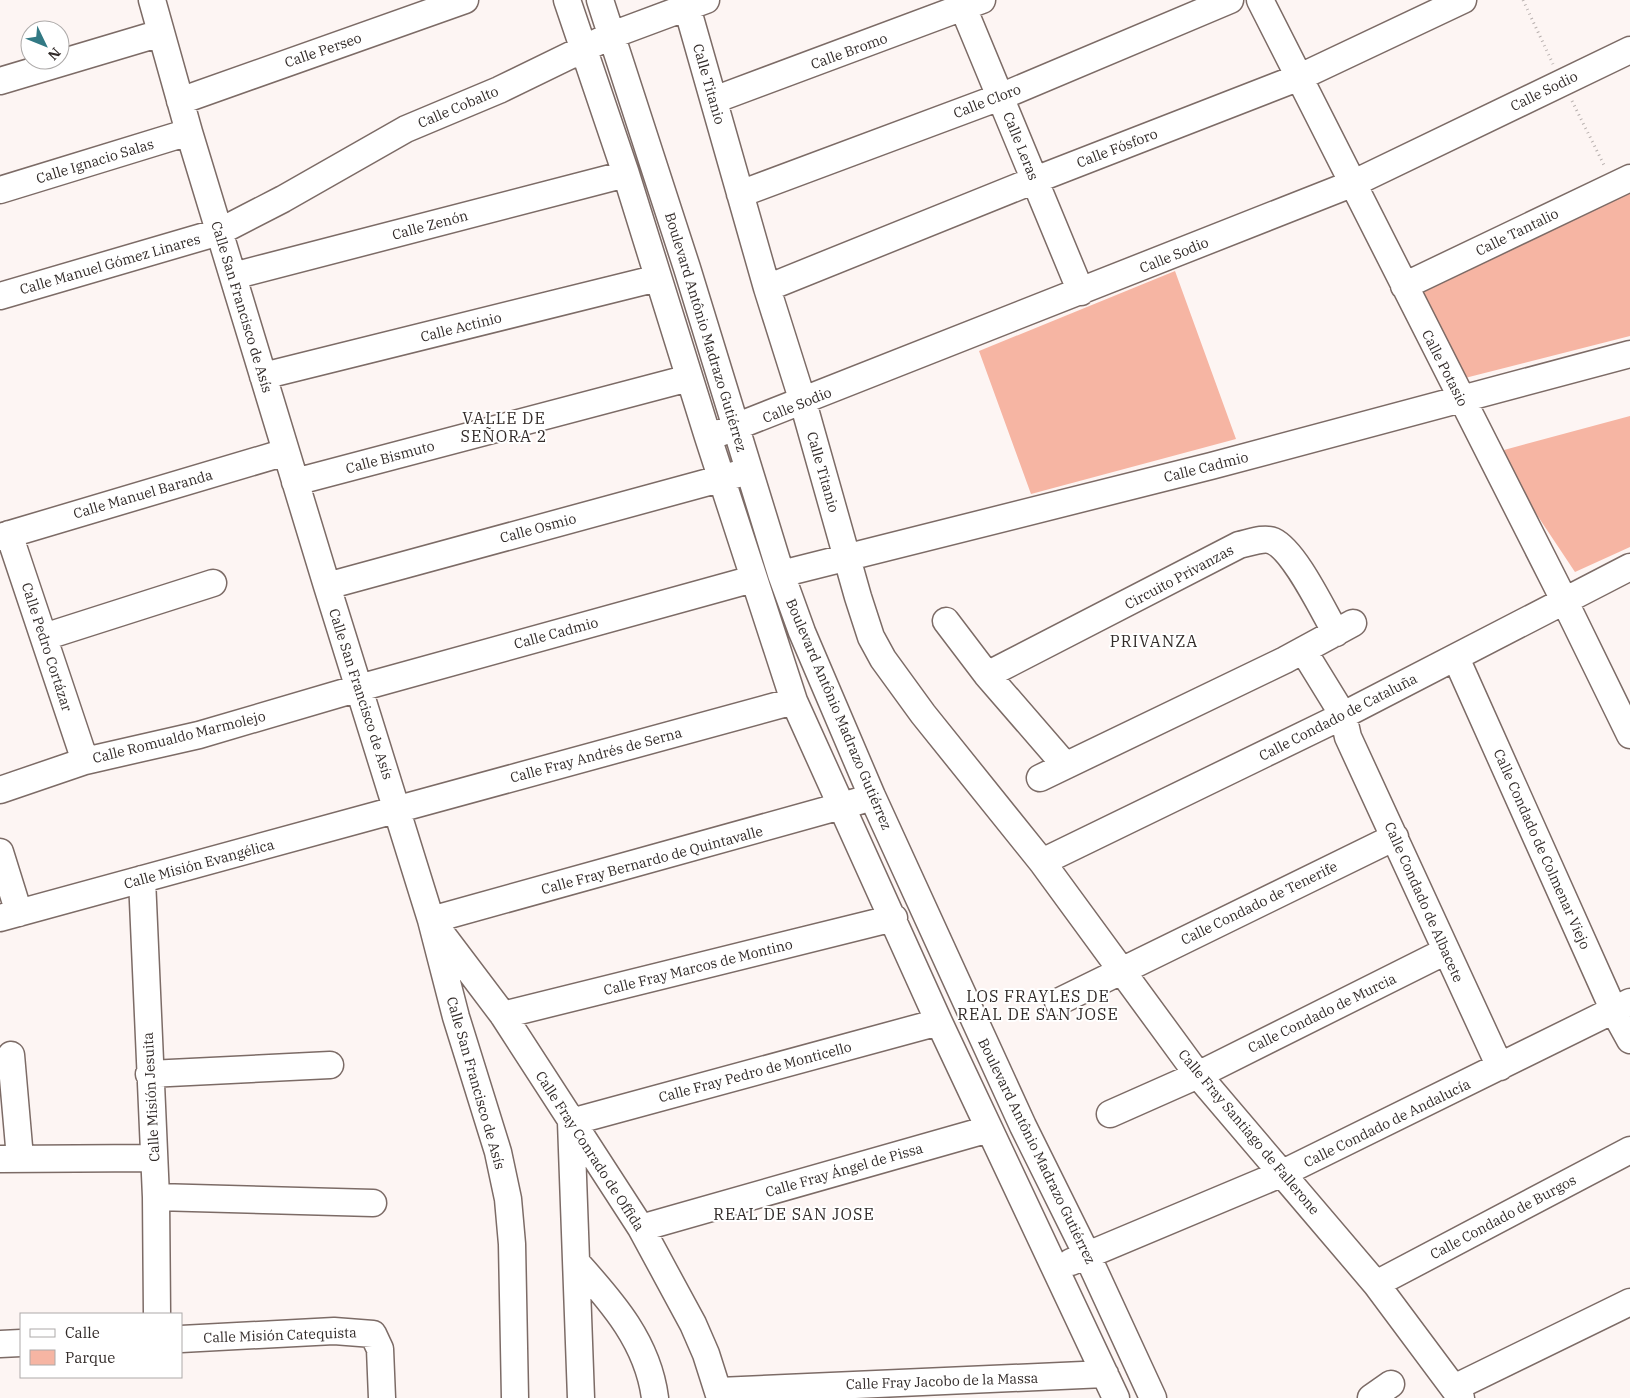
<svg xmlns="http://www.w3.org/2000/svg" width="1630" height="1398" viewBox="0 0 1630 1398" font-family="'IBM Plex Serif',serif">
<rect width="100%" height="100%" fill="#fdf5f3"/>
<path fill="#f6b5a3" d="M1630,193v143l-165,42 -42,-86z
M1175,271l61,168 -205,55 -52,-143z
M1630,416v131l-55,25 -60,-90 -11,-32z"/>
<g fill="none" stroke-linecap="round" stroke-linejoin="round">
<defs>
<path id="minor" d="M152,0l37,132 138,454 104,334 25,97 42,135 10,47 4,45 3,154
M567,0l59,174 82,263 86,264 145,321 177,376
M600,0l87,268 94,306 21,58 70,164 151,330 64,129 66,143
M960,0l121,292
M1260,0l304,600 66,135
M687,7l80,281 36,114 55,195 13,40 12,22 40,55 119,148 156,213 178,209 85,114
M0,81l161,-48
M714,100l268,-100
M180,101l285,-101
M0,190l189,-58
M740,194l260,-97 230,-97
M233,276l393,-102
M1404,286l226,-108
M767,288l268,-108 265,-103 163,-77
M0,296l219,-64 64,-33 123,-70 93,-39 113,-55 94,-35
M263,376l395,-98
M720,433l634,-250 276,-133
M295,482l394,-104
M9,534l76,227
M0,537l286,-85
M781,574l430,-108 419,-112
M327,586l411,-112
M946,621l41,54 78,90
M44,637l169,-54
M1303,650l40,65 5,22 152,330
M1456,658l158,353 16,29
M987,675l252,-130c10,-2 25,-8 34,-4 22,10 50,70 63,92
M1040,778l245,-118 68,-37
M0,790l85,-29 114,-26 160,-47 394,-109
M0,852l19,61
M1042,862l288,-140 300,-155
M142,879l14,318 1,117
M0,918l794,-217
M431,920l428,-119
M438,929l65,86 138,213 52,96 13,30 14,44
M1058,1002l337,-165
M503,1015l391,-97
M11,1055l9,103
M149,1074l181,-9
M1110,1114l88,-39 248,-124
M0,1159l153,-1
M156,1197l217,6
M641,1228l348,-99
M1071,1262l212,-89 347,-171
M577,1263c36,40 71,80 78,135
M1376,1284l254,-134
M181,1339l153,-8 39,3 7,15 2,49
M0,1344l21,-1
M1454,1388l176,-86
M719,1391l386,-17
M581,1398l-10,-276 368,-100
M1371,1398l20,-14"/>
</defs>
<use href="#minor" stroke="#7c6b66" stroke-width="29"/>
<path stroke="#b7afad" stroke-width="3" stroke-dasharray="1 4" stroke-linecap="butt" d="M1523,0l30,64
M1572,101l33,66"/>
<use href="#minor" stroke="#fff" stroke-width="26"/>
</g>
<g text-anchor="middle" stroke-width="4" stroke-linejoin="round" paint-order="stroke">
<g font-size="14" fill="#322b29" stroke="#fff">
<text transform="translate(323 50) rotate(-19)" y="5">Calle Perseo</text>
<text transform="translate(849 51) rotate(-20)" y="5">Calle Bromo</text>
<text transform="translate(709 84) rotate(74)" y="5">Calle Titanio</text>
<text transform="translate(1544 91) rotate(-26)" y="5">Calle Sodio</text>
<text transform="translate(987 101) rotate(-21)" y="5">Calle Cloro</text>
<text transform="translate(458 107) rotate(-23)" y="5">Calle Cobalto</text>
<text transform="translate(1021 146) rotate(68)" y="5">Calle Leras</text>
<text transform="translate(1117 148) rotate(-21)" y="5">Calle Fósforo</text>
<text transform="translate(95 161) rotate(-17)" y="5">Calle Ignacio Salas</text>
<text transform="translate(430 225) rotate(-15)" y="5">Calle Zenón</text>
<text transform="translate(1517 232) rotate(-26)" y="5">Calle Tantalio</text>
<text transform="translate(1174 255) rotate(-22)" y="5">Calle Sodio</text>
<text transform="translate(110 264) rotate(-16)" y="5">Calle Manuel Gómez Linares</text>
<text transform="translate(242 307) rotate(73)" y="5">Calle San Francisco de Asís</text>
<text transform="translate(461 327) rotate(-14)" y="5">Calle Actinio</text>
<text transform="translate(706 332) rotate(73)" y="5">Boulevard Antônio Madrazo Gutiérrez</text>
<text transform="translate(1445 368) rotate(63)" y="5">Calle Potasio</text>
<text transform="translate(797 405) rotate(-22)" y="5">Calle Sodio</text>
<text transform="translate(390 457) rotate(-15)" y="5">Calle Bismuto</text>
<text transform="translate(1206 467) rotate(-14)" y="5">Calle Cadmio</text>
<text transform="translate(823 472) rotate(74)" y="5">Calle Titanio</text>
<text transform="translate(143 494) rotate(-16)" y="5">Calle Manuel Baranda</text>
<text transform="translate(538 528) rotate(-15)" y="5">Calle Osmio</text>
<text transform="translate(1179 577) rotate(-28)" y="5">Circuito Privanzas</text>
<text transform="translate(556 633) rotate(-15)" y="5">Calle Cadmio</text>
<text transform="translate(47 647) rotate(72)" y="5">Calle Pedro Cortázar</text>
<text transform="translate(361 694) rotate(72)" y="5">Calle San Francisco de Asís</text>
<text transform="translate(839 714) rotate(67)" y="5">Boulevard Antônio Madrazo Gutiérrez</text>
<text transform="translate(1338 717) rotate(-27)" y="5">Calle Condado de Cataluña</text>
<text transform="translate(179 737) rotate(-14)" y="5">Calle Romualdo Marmolejo</text>
<text transform="translate(596 755) rotate(-15)" y="5">Calle Fray Andrés de Serna</text>
<text transform="translate(1542 849) rotate(66)" y="5">Calle Condado de Colmenar Viejo</text>
<text transform="translate(652 860) rotate(-15)" y="5">Calle Fray Bernardo de Quintavalle</text>
<text transform="translate(199 864) rotate(-15)" y="5">Calle Misión Evangélica</text>
<text transform="translate(1424 902) rotate(66)" y="5">Calle Condado de Albacete</text>
<text transform="translate(1259 903) rotate(-26)" y="5">Calle Condado de Tenerife</text>
<text transform="translate(698 967) rotate(-14)" y="5">Calle Fray Marcos de Montino</text>
<text transform="translate(1322 1013) rotate(-26)" y="5">Calle Condado de Murcia</text>
<text transform="translate(755 1072) rotate(-15)" y="5">Calle Fray Pedro de Monticello</text>
<text transform="translate(476 1083) rotate(74)" y="5">Calle San Francisco de Asís</text>
<text transform="translate(151 1097) rotate(-93)" y="5">Calle Misión Jesuita</text>
<text transform="translate(1387 1123) rotate(-26)" y="5">Calle Condado de Andalucía</text>
<text transform="translate(1249 1132) rotate(50)" y="5">Calle Fray Santiago de Fallerone</text>
<text transform="translate(590 1151) rotate(57)" y="5">Calle Fray Conrado de Offida</text>
<text transform="translate(1037 1151) rotate(64)" y="5">Boulevard Antônio Madrazo Gutiérrez</text>
<text transform="translate(844 1170) rotate(-16)" y="5">Calle Fray Ángel de Pissa</text>
<text transform="translate(1503 1217) rotate(-28)" y="5">Calle Condado de Burgos</text>
<text transform="translate(280 1335) rotate(-2)" y="5">Calle Misión Catequista</text>
<text transform="translate(942 1381) rotate(-2)" y="5">Calle Fray Jacobo de la Massa</text>
</g>
<g font-size="16" letter-spacing="1" fill="#322b29" stroke="#fff">
<text x="504" y="424">VALLE DE<tspan x="504" dy="18">SEÑORA 2</tspan></text>
<text x="1154" y="647">PRIVANZA</text>
<text x="1038" y="1002">LOS FRAYLES DE<tspan x="1038" dy="18">REAL DE SAN JOSE</tspan></text>
<text x="794" y="1220">REAL DE SAN JOSE</text>
</g>
</g>
<rect x="20" y="1313" width="162" height="65" fill="#ffffff" stroke="#adaaa9"/>
<rect x="30" y="1329" width="25" height="8" fill="#ffffff" stroke="#adaaa9"/>
<text x="65" y="1338" font-size="15" fill="#322b29">Calle</text>
<rect x="30" y="1350" width="25" height="15" fill="#f6b5a3" stroke="#adaaa9"/>
<text x="65" y="1363" font-size="15" fill="#322b29">Parque</text>
<g transform="translate(45 45) rotate(133)"><circle r="24" fill="#ffffff" stroke="#adaaa9"/>
<path d="M0-4L9 19L0 12L-9 19Z" fill="#327984"/>
<text y="-8" font-size="14" font-weight="bold" text-anchor="middle" fill="#322b29">N</text>
</g>
</svg>
